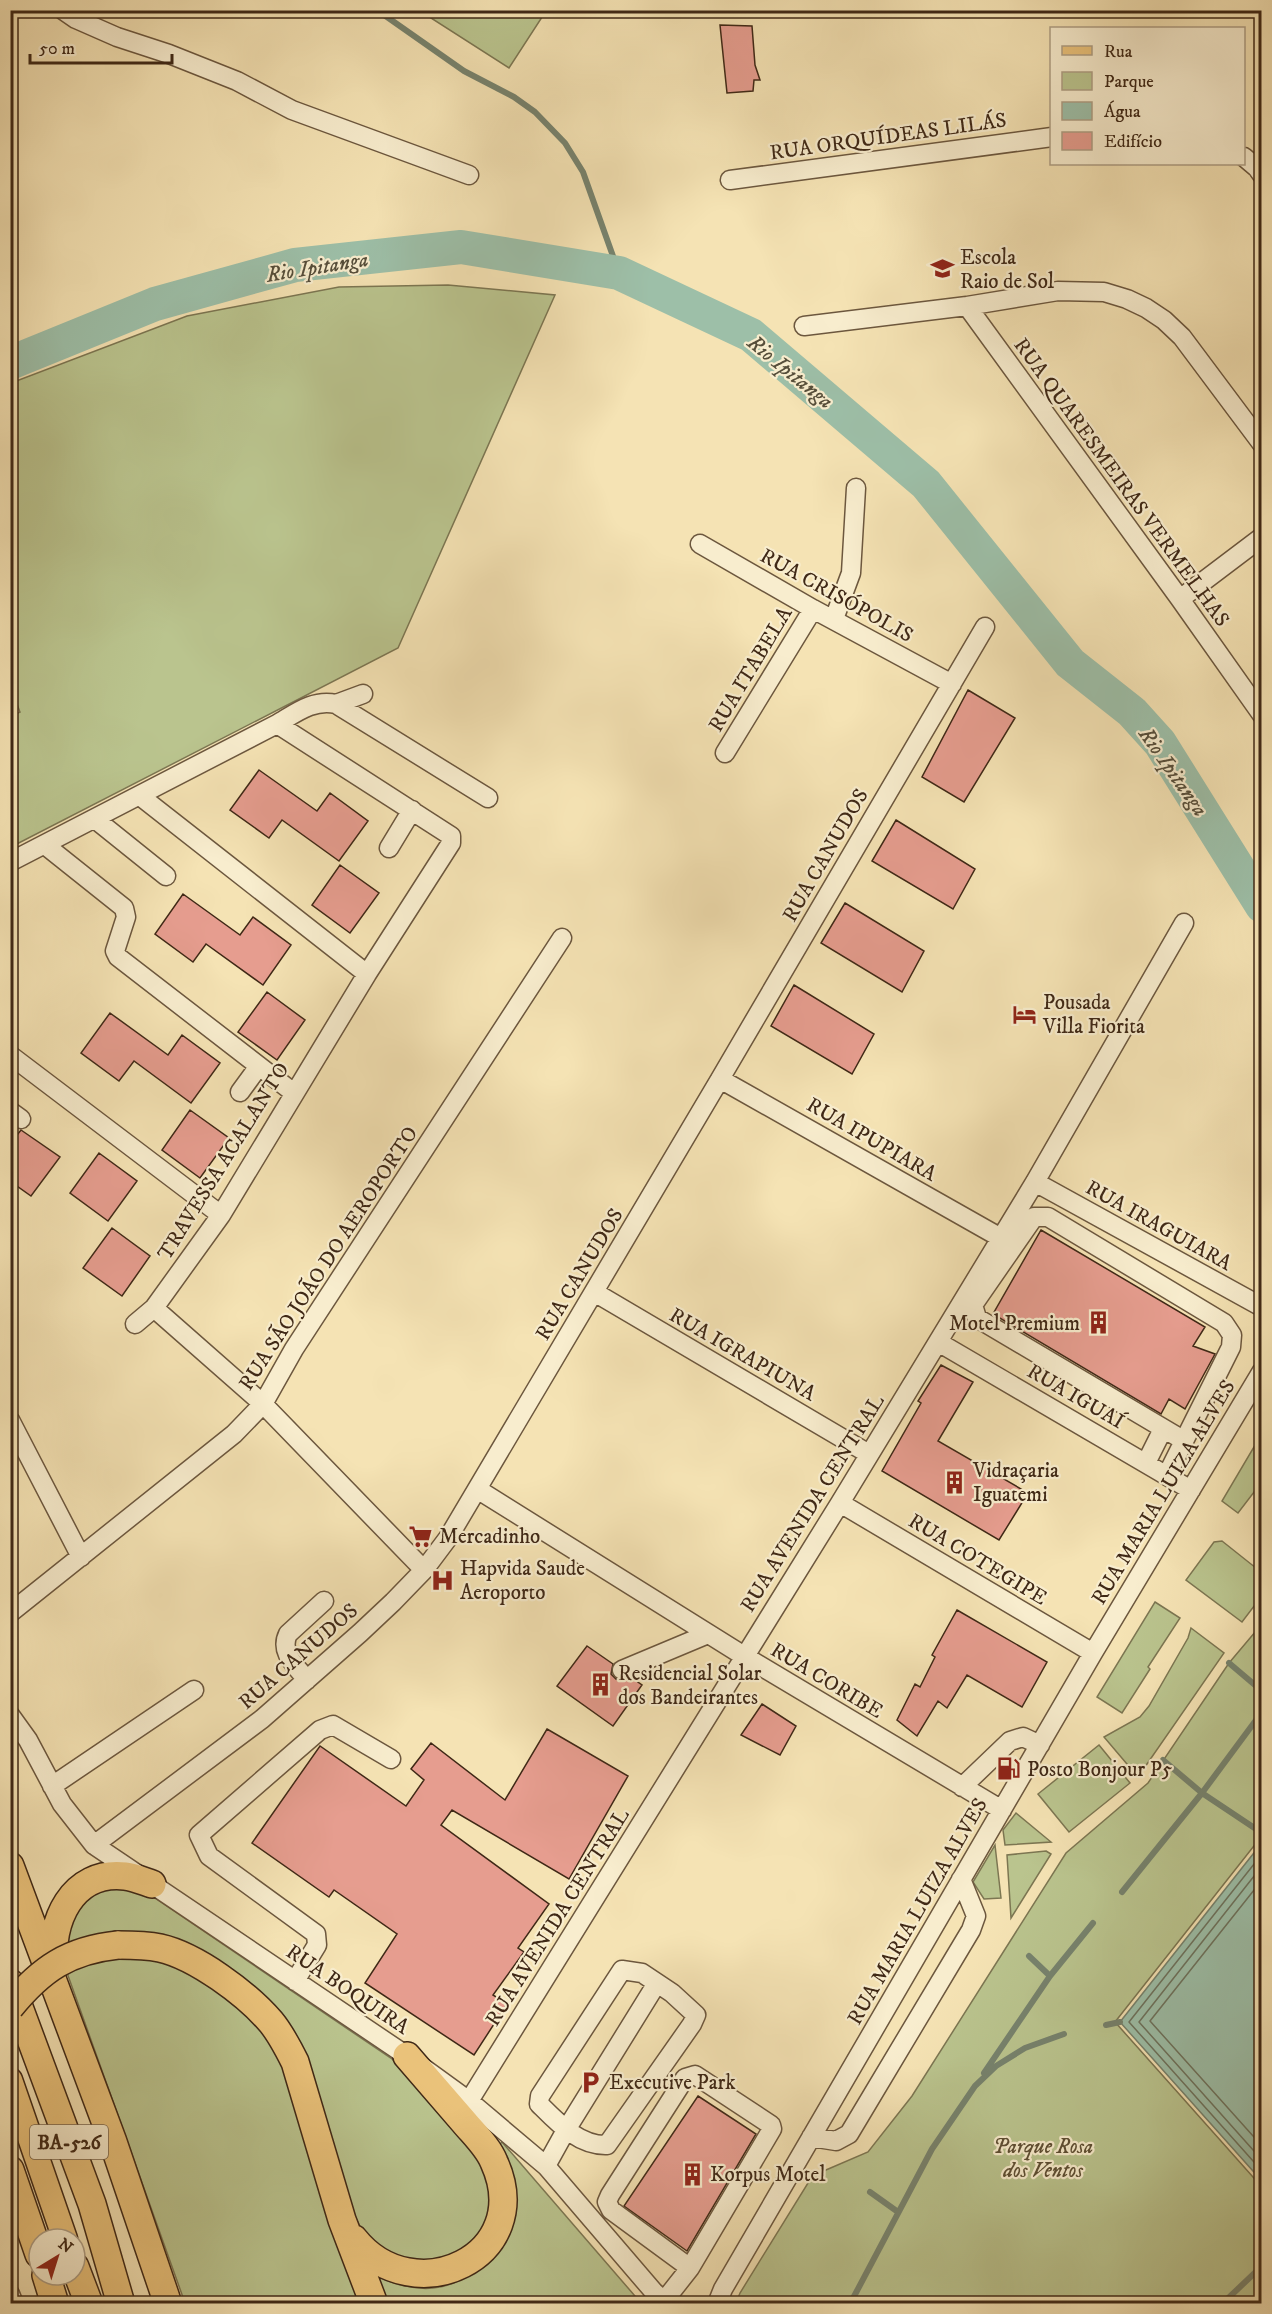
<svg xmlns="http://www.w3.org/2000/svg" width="1272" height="2314" viewBox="0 0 1272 2314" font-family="'IM FELL DW Pica',serif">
<rect width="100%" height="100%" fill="#f5e3b4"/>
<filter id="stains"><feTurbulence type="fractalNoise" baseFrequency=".00333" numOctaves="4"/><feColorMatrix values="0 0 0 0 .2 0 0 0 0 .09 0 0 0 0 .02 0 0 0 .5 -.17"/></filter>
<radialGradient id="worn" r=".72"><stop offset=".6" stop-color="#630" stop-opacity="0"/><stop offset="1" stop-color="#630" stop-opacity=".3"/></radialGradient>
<path fill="#bac48e" stroke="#7c7652" stroke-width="1.5" d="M420,11h126l-37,57z
M448,285l107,10 -157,353 -387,199v-131l9,-4 -10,-26 1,-303 176,-67 152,-29z
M1261,1435v48l-23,30 -16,-12z
M1222,1541l39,31v25l-19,25 -56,-42 28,-38z
M1155,1602l25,16 -32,49 2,2 -28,44 -25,-16z
M1261,1625v212l-146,185 146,164v117h-525l4,-10 68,-110 11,-10 49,-21 44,-56 154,-243 82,-70 81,-120z
M1191,1628l33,25 -86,124 -34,-40 36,-20 9,-11 39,-68z
M1099,1745l31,38 -61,49 -31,-38z
M1016,1813l35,29 -46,3 -2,-15z
M995,1845l6,53 -17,1 -11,-17z
M1046,1851l5,3 -40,64 -4,-63z
M104,1887l42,5 246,167 51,47 42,62 5,27 -3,26 -18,32 -64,12 -41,-30 -9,-19 -41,-136 -110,-124 -146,-9 9,-33z
M136,1955l36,8 51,31 36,31 23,34 83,244h-180l-119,-333 23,-9z
M502,2142l139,161h-255l-10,-21 5,-4c44,19 76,12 110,-20l5,-110z"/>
<path fill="#9dbfa8" stroke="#77836e" stroke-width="1.5" d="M1261,1844v336l-141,-158z"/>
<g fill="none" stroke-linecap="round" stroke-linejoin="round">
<path stroke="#6e745f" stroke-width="1.5" d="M1262,1854l-133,168 133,149
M1262,1866l-123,156 123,138
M1262,1880l-112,141 112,125"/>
<path stroke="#77836e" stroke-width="6" d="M377,10l87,61 50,26 21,15 30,31 18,29 36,101
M1229,1663l33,28
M1163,1760l39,33 60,40
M1122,1892l80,-99 60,-81
M1029,1956l21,20
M1106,2025l14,-3
M984,2073l66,-97 43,-53
M870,2192l28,20
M850,2304l82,-155 43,-63 21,-20 29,-18 39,-14
M1222,2304l40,-38"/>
<path stroke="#9dbfa8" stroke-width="34" d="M10,363l145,-59 140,-39 166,-18 158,26 132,62 175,149 144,179 62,49 28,31 102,163"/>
</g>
<path fill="#e69d8f" stroke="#3f2816" stroke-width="1.5" d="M720,25l32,1 3,39 5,15h-6l-1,11 -26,2z
M968,690l47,28 -51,84 -42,-25z
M259,770l58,41 13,-18 38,28 -29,40 -57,-41 -13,18 -39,-28z
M896,820l79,49 -22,40 -81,-48z
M340,865l39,28 -29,40 -38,-28z
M183,894l57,41 13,-18 38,28 -28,40 -57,-41 -13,18 -38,-28z
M845,903l79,48 -22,41 -81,-49z
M794,985l80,49 -22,40 -81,-48z
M267,992l38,28 -28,40 -39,-28z
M110,1013l58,42 14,-20 38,28 -29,40 -57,-42 -15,20 -38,-28z
M190,1110l39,28 -29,40 -38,-28z
M21,1130l39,27 -29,39 -21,-15v-37z
M99,1153l38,28 -29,40 -38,-28z
M112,1228l38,28 -28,40 -39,-28z
M1041,1230l164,97 -12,19 22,8 -30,55 -16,-10 -8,15 -168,-100z
M941,1365l32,17 -35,59 90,52 -29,47 -117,-69 39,-68 -3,-2z
M957,1610l90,52 -25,45 -55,-32 -20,33 -9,-7 -21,35 -20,-16 18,-36 5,3 15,-30 -3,-2z
M587,1646l26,18 -2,10 5,5 5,2 11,-3 10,7 -29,41 -56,-40z
M762,1704l34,22 -16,29 -39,-20z
M547,1729l81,47 -59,103 -117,-69 -11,15 108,79 -31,44 6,4 -31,43 14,9 -33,51 -109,-72 32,-49 -63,-44 -5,7 -77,-54 68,-97 86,60 18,-26 -13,-11 20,-26 74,57z
M698,2096l58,38 -69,117 -63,-45z"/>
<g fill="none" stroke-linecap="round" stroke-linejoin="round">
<defs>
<path id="minor" d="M63,10l13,9 41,18 52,17 68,27 55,29 177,65
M1244,157l13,11 5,7
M730,180l322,-43
M967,306l213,293 82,116
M804,326l163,-20 91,-15 46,1 23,7 19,9 18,12 18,17 80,107
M700,544l113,65 139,75
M1180,599l82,-62
M834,619l17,-46 5,-85
M336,704l27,-10
M277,724c19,-11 36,-25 59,-20l152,94
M725,753l88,-144
M140,796l227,178
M95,819l71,57
M45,845l79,63 2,9 -11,34 3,6 176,136
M389,848l23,-38
M10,862l267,-138 174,112v7l-84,131 -146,241 -67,93 109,96 161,166
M10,1055l211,160
M720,1079l281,159
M240,1092l19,-26
M10,1111l11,8
M1035,1182l227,125
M594,1292l275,162
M135,1324l19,-16
M938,1342l253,148
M10,1420l71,137
M1146,1463l17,-34
M1167,1475l64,-128 1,-12 -8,-12 -176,-106h-14l-61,88 4,13 206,122
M477,1489l267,167 258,154
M840,1503l253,150
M10,1613l224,-179 29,-30 31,-55 268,-411
M622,1670l86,-36
M307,1680c-11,-14 -28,-28 -19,-46l36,-33
M10,1715l18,25 34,64 32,41 313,211 62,45 77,65 108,126 13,12
M52,1786l142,-96
M962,1787l48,-46 13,-4 17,8
M94,1845l168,-126 98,-86 33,-31 31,-32 24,-32 272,-459 265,-452
M622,1970l20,3 30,20 24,22 -4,9 -85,121c-28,1 -49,-22 -68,-41l1,-8z
M295,1981l22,-36 -1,-11 -107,-78 -10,-21 121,-105 13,-5 58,34
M469,2101l371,-598 195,-321 149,-259
M811,2137l25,4 13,-7 122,-204 5,-14 -15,-37
M546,2166l20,-36 91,-147
M10,2294l4,10
M664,2301l26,-33 82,-139 -1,-4 -76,-50 -10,3 -75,117 -3,7 4,8 79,58
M717,2304l6,-15 370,-636 169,-282"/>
<path id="major" d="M10,2080l55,159"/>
<path id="highway" d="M10,1866l103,276 55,162
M118,1945c14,0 28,0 42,3 36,8 87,46 111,74 10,12 17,26 24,40l47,158 32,84
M54,1967c-5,-45 18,-97 71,-91 9,1 18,5 27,8
M10,1983l82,221 29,100
M10,2170l29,84
M354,2239c60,75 183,17 140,-77 -6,-15 -20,-28 -30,-40 -19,-22 -38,-44 -57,-66
M75,2267l14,37
M46,2275l9,29"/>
</defs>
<use href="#minor" stroke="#6c573e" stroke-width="21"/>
<use href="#major" stroke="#3f2816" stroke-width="27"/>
<use href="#highway" stroke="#3f2816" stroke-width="30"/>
<use href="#minor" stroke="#f8edce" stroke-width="18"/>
<use href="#major" stroke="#eac27a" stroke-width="24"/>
<use href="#highway" stroke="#eac27a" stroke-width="27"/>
<defs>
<path id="highway-bridge" d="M10,2007c31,-38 59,-57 108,-62"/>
</defs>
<use href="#highway-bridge" stroke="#3f2816" stroke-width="30" stroke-linecap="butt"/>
<use href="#highway-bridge" stroke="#eac27a" stroke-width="27"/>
</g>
<defs>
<symbol id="school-bare" viewBox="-9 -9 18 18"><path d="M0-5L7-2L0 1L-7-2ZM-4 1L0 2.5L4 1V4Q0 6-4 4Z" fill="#8f2418" stroke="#f8edce" stroke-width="2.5" paint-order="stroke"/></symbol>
<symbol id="hotel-bare" viewBox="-9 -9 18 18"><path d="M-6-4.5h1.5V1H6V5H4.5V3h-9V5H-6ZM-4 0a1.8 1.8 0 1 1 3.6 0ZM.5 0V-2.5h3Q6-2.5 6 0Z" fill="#8f2418" stroke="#f8edce" stroke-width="2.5" paint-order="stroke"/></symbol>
<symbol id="building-bare" viewBox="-9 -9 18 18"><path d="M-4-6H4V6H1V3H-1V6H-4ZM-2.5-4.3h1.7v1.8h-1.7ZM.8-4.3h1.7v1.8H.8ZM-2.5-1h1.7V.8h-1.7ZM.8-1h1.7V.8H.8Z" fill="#8f2418" stroke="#f8edce" stroke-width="2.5" paint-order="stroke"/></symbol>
<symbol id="supermarket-bare" viewBox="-9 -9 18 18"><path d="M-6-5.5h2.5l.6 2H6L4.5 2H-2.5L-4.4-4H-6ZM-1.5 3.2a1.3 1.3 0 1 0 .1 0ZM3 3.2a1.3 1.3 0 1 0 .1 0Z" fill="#8f2418" stroke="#f8edce" stroke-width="2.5" paint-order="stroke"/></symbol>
<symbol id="hospital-bare" viewBox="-9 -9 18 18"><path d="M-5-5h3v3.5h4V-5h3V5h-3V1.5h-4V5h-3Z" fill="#8f2418" stroke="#f8edce" stroke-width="2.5" paint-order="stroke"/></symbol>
<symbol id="fuel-bare" viewBox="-9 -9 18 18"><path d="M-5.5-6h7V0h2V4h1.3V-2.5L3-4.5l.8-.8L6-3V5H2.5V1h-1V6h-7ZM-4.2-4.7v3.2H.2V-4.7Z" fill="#8f2418" stroke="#f8edce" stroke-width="2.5" paint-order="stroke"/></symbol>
<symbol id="parking-bare" viewBox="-9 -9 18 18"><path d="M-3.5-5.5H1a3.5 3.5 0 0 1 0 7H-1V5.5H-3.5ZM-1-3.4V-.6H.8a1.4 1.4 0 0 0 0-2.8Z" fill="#8f2418" stroke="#f8edce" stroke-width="2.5" paint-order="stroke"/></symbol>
</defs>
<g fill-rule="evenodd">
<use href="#school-bare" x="926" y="252" width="33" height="33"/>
<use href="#hotel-bare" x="1008" y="998" width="33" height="33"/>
<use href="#building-bare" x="1082" y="1306" width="33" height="33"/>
<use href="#building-bare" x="938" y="1466" width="33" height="33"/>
<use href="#supermarket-bare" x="404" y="1520" width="33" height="33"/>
<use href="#hospital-bare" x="426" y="1564" width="33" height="33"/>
<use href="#building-bare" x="584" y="1668" width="33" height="33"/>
<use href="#fuel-bare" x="992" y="1752" width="33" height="33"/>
<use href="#parking-bare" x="574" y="2066" width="33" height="33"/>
<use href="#building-bare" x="676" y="2158" width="33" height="33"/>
</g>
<g text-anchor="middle" stroke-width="4.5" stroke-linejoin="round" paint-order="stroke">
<rect fill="#f8edce" stroke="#76634d" stroke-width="1.5" x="30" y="2125" width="78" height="34" rx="4.5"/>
<g font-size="20" font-weight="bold" fill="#3f2816">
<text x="69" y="2149">BA-526</text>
</g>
<g font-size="21" fill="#3f2816" stroke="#f8edce">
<text transform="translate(888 136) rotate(-8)" y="7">RUA ORQUÍDEAS LILÁS</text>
<text transform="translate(1122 482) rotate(54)" y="7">RUA QUARESMEIRAS VERMELHAS</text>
<text transform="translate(837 595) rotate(29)" y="7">RUA CRISÓPOLIS</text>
<text transform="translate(750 669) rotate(-59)" y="7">RUA ITABELA</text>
<text transform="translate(825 855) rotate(-60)" y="7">RUA CANUDOS</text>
<text transform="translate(872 1139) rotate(30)" y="7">RUA IPUPIARA</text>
<text transform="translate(223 1161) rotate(-58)" y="7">TRAVESSA ACALANTO</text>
<text transform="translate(1159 1225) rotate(29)" y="7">RUA IRAGUIARA</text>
<text transform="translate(328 1258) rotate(-57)" y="7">RUA SÃO JOÃO DO AEROPORTO</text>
<text transform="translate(579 1274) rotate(-59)" y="7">RUA CANUDOS</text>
<text transform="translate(743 1354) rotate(30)" y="7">RUA IGRAPIUNA</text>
<text transform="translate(1076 1396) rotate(30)" y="7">RUA IGUAÍ</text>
<text transform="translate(1163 1492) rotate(-59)" y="7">RUA MARIA LUIZA ALVES</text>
<text transform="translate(812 1503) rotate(-58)" y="7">RUA AVENIDA CENTRAL</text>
<text transform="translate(978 1559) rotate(31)" y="7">RUA COTEGIPE</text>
<text transform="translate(298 1656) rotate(-41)" y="7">RUA CANUDOS</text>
<text transform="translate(827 1680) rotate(31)" y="7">RUA CORIBE</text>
<text transform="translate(917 1911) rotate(-60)" y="7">RUA MARIA LUIZA ALVES</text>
<text transform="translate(557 1917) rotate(-58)" y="7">RUA AVENIDA CENTRAL</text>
<text transform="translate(348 1989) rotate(34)" y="7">RUA BOQUIRA</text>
</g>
<g font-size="21" fill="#3f2816" stroke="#f8edce" text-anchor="start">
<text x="960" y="264">Escola<tspan x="960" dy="24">Raio de Sol</tspan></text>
<text x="1043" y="1009">Pousada<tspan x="1043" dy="24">Villa Fiorita</tspan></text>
<text x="1080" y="1330" text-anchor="end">Motel Premium</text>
<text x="973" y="1477">Vidraçaria<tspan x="973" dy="24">Iguatemi</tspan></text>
<text x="439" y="1543">Mercadinho</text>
<text x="460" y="1575">Hapvida Saude<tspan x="460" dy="24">Aeroporto</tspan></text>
<text x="618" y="1680">Residencial Solar<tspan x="618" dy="24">dos Bandeirantes</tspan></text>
<text x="1027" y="1776">Posto Bonjour P5</text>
<text x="609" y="2089">Executive Park</text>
<text x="710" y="2181">Korpus Motel</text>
</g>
<g font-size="21" font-style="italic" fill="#5e4f34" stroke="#f8edce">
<text x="1043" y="2153">Parque Rosa<tspan x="1043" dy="24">dos Ventos</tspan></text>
</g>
<g font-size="22" font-style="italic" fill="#564e3a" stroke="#f8edce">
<text transform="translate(317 266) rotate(-9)" y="8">Rio Ipitanga</text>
<text transform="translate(791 371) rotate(39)" y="8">Rio Ipitanga</text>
<text transform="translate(1174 771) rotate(55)" y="8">Rio Ipitanga</text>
</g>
</g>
<rect width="1272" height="2314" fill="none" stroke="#f5e3b4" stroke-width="36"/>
<rect x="12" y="12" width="1248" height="2290" fill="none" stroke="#3f2816" stroke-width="3"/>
<rect x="18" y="18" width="1236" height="2278" fill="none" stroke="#3f2816" stroke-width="1.5"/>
<rect x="1050" y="27" width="195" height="138" fill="#f8edce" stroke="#ae9e84" stroke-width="1.5"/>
<rect x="1062" y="46" width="30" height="9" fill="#eac27a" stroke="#ae9e84" stroke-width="1.5"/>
<text x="1104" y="57" font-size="18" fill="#3f2816">Rua</text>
<rect x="1062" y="72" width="30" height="18" fill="#bac48e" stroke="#ae9e84" stroke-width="1.5"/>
<text x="1104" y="87" font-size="18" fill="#3f2816">Parque</text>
<rect x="1062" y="102" width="30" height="18" fill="#9dbfa8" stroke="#ae9e84" stroke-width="1.5"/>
<text x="1104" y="117" font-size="18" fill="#3f2816">Água</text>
<rect x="1062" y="132" width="30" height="18" fill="#e69d8f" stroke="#ae9e84" stroke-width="1.5"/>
<text x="1104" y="147" font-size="18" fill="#3f2816">Edifício</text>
<g transform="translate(57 2257) rotate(38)"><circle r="28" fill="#f8edce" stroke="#ae9e84" stroke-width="1.5"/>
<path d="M0-4.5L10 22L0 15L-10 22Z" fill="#8f2418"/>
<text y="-9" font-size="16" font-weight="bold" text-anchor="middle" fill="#3f2816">N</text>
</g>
<path d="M30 54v9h142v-9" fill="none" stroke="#3f2816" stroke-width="3"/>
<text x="39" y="54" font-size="18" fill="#3f2816" stroke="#f8edce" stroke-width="4.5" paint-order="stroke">50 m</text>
<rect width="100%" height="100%" filter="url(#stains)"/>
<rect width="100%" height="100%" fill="url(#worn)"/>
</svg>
